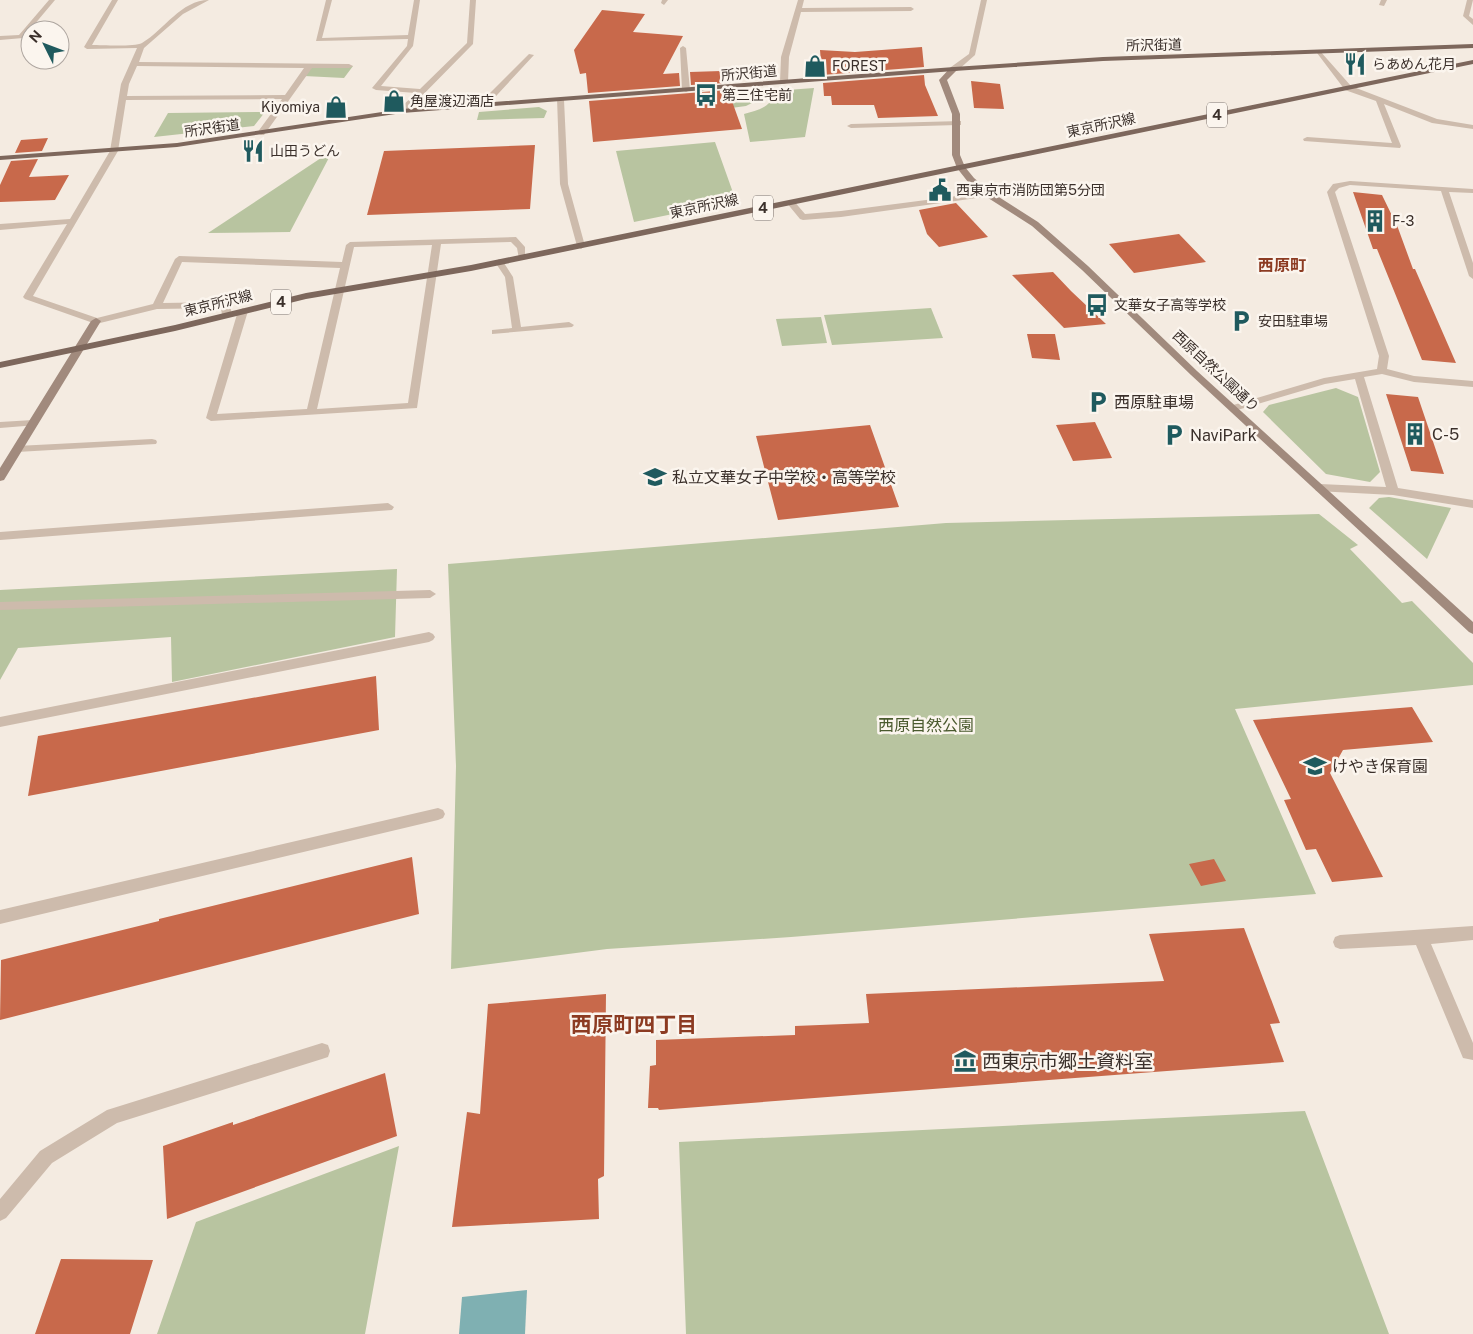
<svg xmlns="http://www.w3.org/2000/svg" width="1473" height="1334" viewBox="0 0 1473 1334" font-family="'Public Sans','Noto Sans JP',sans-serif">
<rect width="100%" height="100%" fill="#f4ebe1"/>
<path fill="#b8c4a0" d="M311,66h42l-9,12 -40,-2z
M814,88l-9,49 -55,5 -6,-28c14,-4 29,-7 30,-23z
M757,93l-3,9 -8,4 -15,2 -4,-12z
M539,107l8,4 -3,7 -67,2 2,-8z
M265,112l-11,14 -100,11 14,-24z
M715,142l21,59 -102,21 -18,-71z
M333,150l-43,82 -82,1z
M931,308l12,30 -111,7 -8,-30z
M821,317l6,26 -45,3 -6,-27z
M1336,388l22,9 22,75 -10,10 -44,-8 -63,-62 6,-7z
M1389,497l62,11 -24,51 -58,-51 10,-10z
M1319,514l39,31 -8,4 52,54 10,-2 61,62v22l-238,24 81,185 -525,43 -184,12 -156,20 5,-203 -8,-202 498,-41z
M397,569l-2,68 -223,45 -1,-45 -153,11 -18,32v-90z
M1305,1111l84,223h-703l-7,-192z
M399,1146l-34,188h-208l39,-112z"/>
<path fill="#7fb0b2" d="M527,1290l-2,44h-66l3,-37z"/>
<path fill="#c8694b" d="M602,10l43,4 -12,18 50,4 -20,38 16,-1 1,13 -92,7 -2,-20 -6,1 -6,-24z
M922,47l2,20 -102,8 -2,-25 35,2z
M721,71l4,12 -34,2 -1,-13z
M924,75l1,10 13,31 -60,2 -4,-13h-42l-1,-9h-7l-1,-13z
M971,81l29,3 4,25 -30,-1z
M728,90l14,39 -149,13 -4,-41z
M48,138l-6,13 -27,2 6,-13z
M535,145l-5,64 -163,6 17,-64z
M38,159l-9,18 40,-2 -14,25 -55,2v-17l11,-24z
M1353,192l29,3 16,33 15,41h2l41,94 -34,-3 -45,-111h-4z
M956,203l32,34 -49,10 -12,-13 -8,-24z
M1179,234l27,28 -72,11 -25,-29z
M1053,272l18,19 35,33 -42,4 -52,-53z
M1027,334h28l5,26 -28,-2z
M1386,394l32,3 26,77 -33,-3z
M1095,422l17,36 -39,3 -17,-36z
M870,425l29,82 -121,13 -22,-84z
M376,676l3,54 -351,66 10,-60z
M1412,707l21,35 -90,8 -13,23 53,104 -51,5 -16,-33 -10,1 -22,-50 7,-1 -38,-79z
M412,857l7,57 -419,106 1,-60 158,-39v-2z
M1214,859l12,22 -25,5 -12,-22z
M1244,928l36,95 -10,1 14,38 -625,48 -1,-2h-10l2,-42 6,-1v-25l139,-5v-9l74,-3 -3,-29 298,-13 -15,-47z
M606,994l-2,182 -6,3 1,40 -147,8 15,-115 13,2 8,-110z
M385,1073l12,63 -230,83 -4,-73 70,-24v3z
M61,1259l92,1 -23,74h-95z"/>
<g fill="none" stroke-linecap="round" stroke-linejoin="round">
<path fill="#cdbbac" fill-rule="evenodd" d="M49,0h6l-32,38 -23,2v-4l19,-1z
M112,0h6l-26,45c10,0 42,2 50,-2 22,-13 39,-43 67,-43l-26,14 -39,34 -5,14 210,2 4,2 -4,2h-37l-48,67h-3l-4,-2 25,-34 -156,1 -8,51 -85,145 64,22 56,-14 22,-45 4,-3 163,6 4,-17 4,-3 166,-5 9,10v12h-6l-2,-11 -6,-6 -70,2 -24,164 -206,13 -5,-3 32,-107 5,-3 5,3 -31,103 90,-5 33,-141 -158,-6 -19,41 62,-1 5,3 2,10 -5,3 -5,-3 -1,-7 -64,1 -61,15 -71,-25 -2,-2 44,-73 -67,6v-6l70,-5 40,-68 11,-67 16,-36 -50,1 -3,-2zM137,66l167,2 -19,27 -158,1 2,-12zM432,245l-24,158 -91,6 37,-162z
M326,0h6l-10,38 86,-3 6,-35h6l-7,46 -32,40 39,3 47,-46 3,-43h6l-3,44 -68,69h-6v-4l17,-16 -40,-3 -4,-2 35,-42 1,-7 -92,2z
M662,0h6l-4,5 -3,-2z
M798,0h6l-2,8 109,-1 3,2 -3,2 -110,1 -12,45 -1,25 -4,2 -4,-2 1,-25z
M981,0h6l-12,55 -18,16h-6v-4l18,-13z
M1381,0h6l-3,6 -5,-1z
M1467,0h6l-4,16 4,3v6l-10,-9z
M683,46l3,2 4,42 -4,2 -4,-2 -2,-42z
M1320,51l31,35 86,33 36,6v4l-41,-6 -48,-19 17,42 -1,2 -96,-7 -1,-2 4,-2 85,6 -16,-42 -31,-11 -28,-37z
M529,54l5,1 -49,53h-6v-4z
M557,98l7,2 4,84 17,62 -4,3 -4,-3 -17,-62z
M961,121v4h-3l-107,3 -4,-2 4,-2z
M1350,181l123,8v4l-24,-1 24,71v16l-4,-3 -28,-85 -91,-6 -11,3 -4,4 54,164 -2,13 27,7 59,5v6l-59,-5 -32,-8 -18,3 34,111 75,12v8l-80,-13 -77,-4 -1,-3 5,-4 66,3 -31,-108 -30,5 -91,27 -5,-3 1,-2 94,-28 53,-9 2,-13 -52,-164 6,-8z
M988,192l4,2 -1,2 -150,21 -38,3 -3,-1 -14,-17 7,-2 12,14 36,-3z
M499,259l3,1 11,17 8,50 48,-5 5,3 -2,2 -80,7v-4l20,-2 -7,-51 -10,-15z
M33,420l4,1 1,2 -1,2 -37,3v-6z
M152,439l4,1 1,2 -1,2 -139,8 -5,-3 5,-3z
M388,503l6,4 -2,3 -392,30v-8z
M430,590l6,4 -6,4 -430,12v-8z
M429,632l4,2 2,3 -2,3 -4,2 -429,85v-10z
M438,808l5,2 2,4 -2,4 -5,2 -438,104v-14z
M1473,926v14l-42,4 42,99v17l-10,-2 -47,-113 -76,4 -5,-2 -2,-5 2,-5 5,-2z
M322,1043l6,2 2,6 -2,6 -6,2 -205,64 -65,40 -46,55 -6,3v-22l40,-48 67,-41z"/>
<path fill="#a18a7d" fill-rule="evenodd" d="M951,67l7,2 -11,11 13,34v41l5,12 9,11 17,14 47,30 50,44 109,105 276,251v12l-4,-2 -278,-257 -109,-105 -50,-44 -47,-30 -17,-14 -11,-14 -5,-13v-41l-13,-34z
M96,318l5,3 -97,159 -4,1v-13l91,-147z"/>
<path fill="#7d675c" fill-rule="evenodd" d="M1473,44v4l-370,13 -149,10 -552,42 -225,34 -177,13v-4l177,-13 225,-34 552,-42 149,-10z
M1473,60v4l-1002,207 -165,28 -131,32 -175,37v-6l175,-37 131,-32 165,-28z"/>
</g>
<defs>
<symbol id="restaurant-bare" viewBox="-9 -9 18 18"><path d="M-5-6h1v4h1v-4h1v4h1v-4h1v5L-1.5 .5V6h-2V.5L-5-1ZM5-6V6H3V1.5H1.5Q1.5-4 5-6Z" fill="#1f5a5e" stroke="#fbf5ee" stroke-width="2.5" paint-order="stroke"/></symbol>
<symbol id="shop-bare" viewBox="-9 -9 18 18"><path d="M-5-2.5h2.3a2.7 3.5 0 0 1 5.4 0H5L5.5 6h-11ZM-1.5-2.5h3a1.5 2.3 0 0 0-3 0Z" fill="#1f5a5e" stroke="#fbf5ee" stroke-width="2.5" paint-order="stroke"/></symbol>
<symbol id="bus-bare" viewBox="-9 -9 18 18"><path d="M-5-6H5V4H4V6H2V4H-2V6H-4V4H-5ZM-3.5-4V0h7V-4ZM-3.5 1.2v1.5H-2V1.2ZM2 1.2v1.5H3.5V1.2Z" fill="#1f5a5e" stroke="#fbf5ee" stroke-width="2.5" paint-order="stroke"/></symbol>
<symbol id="civic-bare" viewBox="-9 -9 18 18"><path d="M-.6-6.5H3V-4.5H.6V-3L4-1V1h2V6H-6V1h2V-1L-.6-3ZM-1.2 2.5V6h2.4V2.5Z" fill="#1f5a5e" stroke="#fbf5ee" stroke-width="2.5" paint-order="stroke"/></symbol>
<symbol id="building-bare" viewBox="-9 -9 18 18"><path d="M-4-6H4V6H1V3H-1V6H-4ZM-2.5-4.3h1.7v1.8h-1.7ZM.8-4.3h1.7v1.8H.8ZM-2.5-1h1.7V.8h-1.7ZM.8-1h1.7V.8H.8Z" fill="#1f5a5e" stroke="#fbf5ee" stroke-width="2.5" paint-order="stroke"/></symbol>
<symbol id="parking-bare" viewBox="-9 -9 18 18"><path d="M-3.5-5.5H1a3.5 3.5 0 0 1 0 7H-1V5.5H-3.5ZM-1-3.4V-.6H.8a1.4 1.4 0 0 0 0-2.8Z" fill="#1f5a5e" stroke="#fbf5ee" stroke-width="2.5" paint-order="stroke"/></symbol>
<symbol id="school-bare" viewBox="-9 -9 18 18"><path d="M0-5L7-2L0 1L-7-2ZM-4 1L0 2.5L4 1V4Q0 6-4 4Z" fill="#1f5a5e" stroke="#fbf5ee" stroke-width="2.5" paint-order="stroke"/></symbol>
<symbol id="museum-bare" viewBox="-9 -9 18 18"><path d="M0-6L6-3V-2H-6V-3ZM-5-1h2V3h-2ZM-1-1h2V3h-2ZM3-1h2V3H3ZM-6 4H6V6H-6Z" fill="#1f5a5e" stroke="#fbf5ee" stroke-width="2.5" paint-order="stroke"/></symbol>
</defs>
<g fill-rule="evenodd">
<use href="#restaurant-bare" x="1339" y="48" width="32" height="32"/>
<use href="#shop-bare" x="799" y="50" width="32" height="32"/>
<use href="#bus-bare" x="690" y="79" width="32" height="32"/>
<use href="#shop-bare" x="378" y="85" width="32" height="32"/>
<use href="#shop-bare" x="320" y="91" width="32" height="32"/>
<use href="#restaurant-bare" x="237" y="135" width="32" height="32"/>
<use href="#civic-bare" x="924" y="174" width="32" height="32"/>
<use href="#building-bare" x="1359" y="205" width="32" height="32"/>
<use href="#bus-bare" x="1081" y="289" width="32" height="32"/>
<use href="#parking-bare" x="1225" y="305" width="32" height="32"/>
<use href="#parking-bare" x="1082" y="386" width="32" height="32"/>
<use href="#building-bare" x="1399" y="418" width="32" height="32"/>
<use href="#parking-bare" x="1158" y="419" width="32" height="32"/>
<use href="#school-bare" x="639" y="461" width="32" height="32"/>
<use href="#school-bare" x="1299" y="750" width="32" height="32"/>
<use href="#museum-bare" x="949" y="1045" width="32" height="32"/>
</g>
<g text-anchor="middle" stroke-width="5" stroke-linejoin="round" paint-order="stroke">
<g font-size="14" fill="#3b302b" stroke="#fbf5ee">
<text transform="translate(1154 45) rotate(-1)" y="5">所沢街道</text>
<text transform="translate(749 73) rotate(-5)" y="5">所沢街道</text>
<text transform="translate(1101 125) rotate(-12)" y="5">東京所沢線</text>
<text transform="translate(212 128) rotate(-8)" y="5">所沢街道</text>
<text transform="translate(704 206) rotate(-12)" y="5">東京所沢線</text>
<text transform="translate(218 303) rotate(-14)" y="5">東京所沢線</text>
<text transform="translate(1216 371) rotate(43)" y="5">西原自然公園通り</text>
</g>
<g font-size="14" fill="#3b302b" stroke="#fbf5ee" text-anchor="start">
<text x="1372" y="69">らあめん花月</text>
<text x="832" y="71">FOREST</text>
<text x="722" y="100">第三住宅前</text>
<text x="410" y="106">角屋渡辺酒店</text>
<text x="320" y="112" text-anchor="end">Kiyomiya</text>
<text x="270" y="156">山田うどん</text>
<text x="956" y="195">西東京市消防団第5分団</text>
<text x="1392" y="226">F-3</text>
<text x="1114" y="310">文華女子高等学校</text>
<text x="1258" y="326">安田駐車場</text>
</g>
<g fill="#fbf5ee" stroke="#756b66" stroke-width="1">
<rect x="1207" y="102.5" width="20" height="25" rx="4"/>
<rect x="753" y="195.5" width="20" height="25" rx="4"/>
<rect x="271" y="289.5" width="20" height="25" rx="4"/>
</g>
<g font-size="15" font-weight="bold" fill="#3b302b">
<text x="1217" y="120">4</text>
<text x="763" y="213">4</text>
<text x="281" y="307">4</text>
</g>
<g font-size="16" font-weight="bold" fill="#8c3b22" stroke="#fbf5ee">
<text x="1282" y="271">西原町</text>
</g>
<g font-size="16" fill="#3b302b" stroke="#fbf5ee" text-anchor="start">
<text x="1114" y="408">西原駐車場</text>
<text x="1432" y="440">C-5</text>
<text x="1190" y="441">NaviPark</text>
<text x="672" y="483">私立文華女子中学校・高等学校</text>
<text x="1332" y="772">けやき保育園</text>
</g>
<g font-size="16" fill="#4a5a2e" stroke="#fbf5ee">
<text x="926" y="731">西原自然公園</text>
</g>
<g font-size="19" fill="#3b302b" stroke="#fbf5ee" text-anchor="start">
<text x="982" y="1068">西東京市郷土資料室</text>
</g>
<g font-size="21" font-weight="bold" fill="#8c3b22" stroke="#fbf5ee">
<text x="634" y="1032">西原町四丁目</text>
</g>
</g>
<g transform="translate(45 45) rotate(312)"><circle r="24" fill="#fbf5ee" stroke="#aea6a0"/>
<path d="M0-4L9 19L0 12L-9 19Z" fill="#1f5a5e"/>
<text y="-8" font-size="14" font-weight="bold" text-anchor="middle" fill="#3b302b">N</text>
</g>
</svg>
